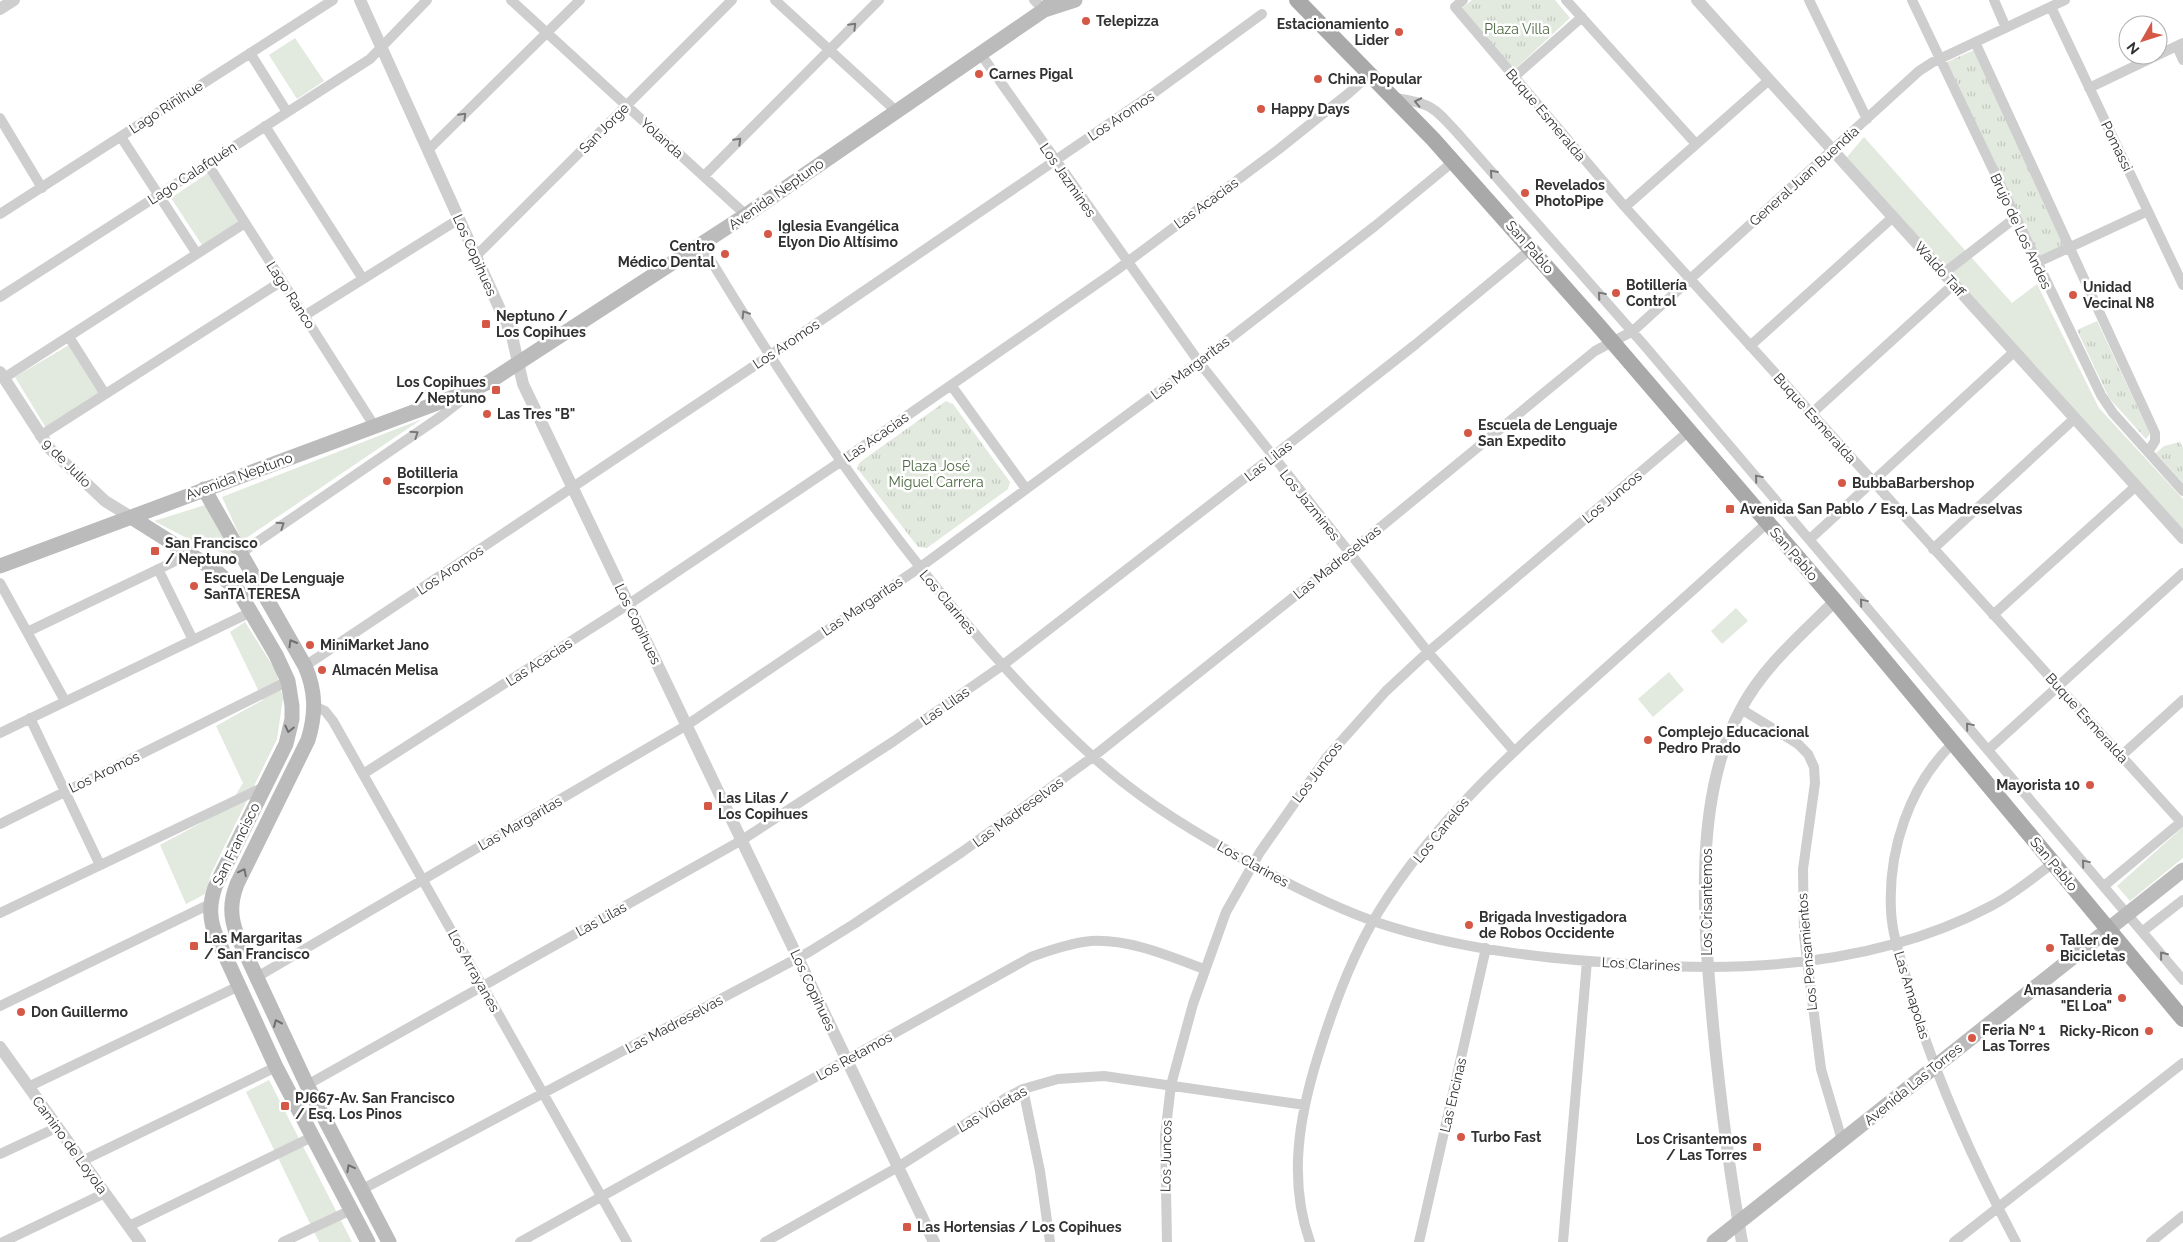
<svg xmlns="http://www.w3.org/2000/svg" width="2183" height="1242" viewBox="0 0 2183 1242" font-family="Raleway,sans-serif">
<defs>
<pattern id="park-tufts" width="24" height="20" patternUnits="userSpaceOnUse" patternTransform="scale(1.25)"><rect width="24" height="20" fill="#e2e9de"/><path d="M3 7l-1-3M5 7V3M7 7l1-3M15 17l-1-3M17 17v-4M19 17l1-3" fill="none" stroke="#c2c8bf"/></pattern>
</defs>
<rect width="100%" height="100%" fill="#fff"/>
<path fill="#e2e9de" d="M295,38l29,43 -27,18 -28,-44z
M1864,137l148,166 25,-19 62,124 84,91v32l-336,-374z
M208,173l31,48 -37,24 -31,-47z
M69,345l31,49 -54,34 -31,-51z
M422,419l-180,122 -20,-44z
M205,505l32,52 -35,-11 -48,-25z
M1736,608l12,13 -26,23 -11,-13z
M245,622l31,49 7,27 -6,41 -66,135 -6,20 -19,10 -26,-59 67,-36 16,-26 -27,-57 47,-26 -33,-68z
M1669,672l15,18 -31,27 -15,-18z
M2183,827v31l-53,43 -13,-15z
M269,1080l83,162h-33l-73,-150z"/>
<path fill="url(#park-tufts)" d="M1472,0h83l15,18 -56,52 -52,-62z
M1974,50l92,196 -26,11 -93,-195z
M2097,321l53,113 -4,5 -37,-41 -32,-68z
M946,401l7,3 57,78 -2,7 -81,59 -9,-1 -61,-79 3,-6z
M2180,442l3,6v35l-27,-30 8,-7z"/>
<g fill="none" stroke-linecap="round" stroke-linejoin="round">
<path stroke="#cecece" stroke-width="10" d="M511,0l235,215
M775,0l120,110
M1034,0l10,10
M1463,0l-8,7 170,200 556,615 -77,64
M1566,0l130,144
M1809,0l58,119
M1912,0l189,395 12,18 70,78
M1994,0l12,28
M2051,7l132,278
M1975,42l180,391v8l-7,11
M2177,46l6,14
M250,53l37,59
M980,53l219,309 229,290 86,99
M1514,77l68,-60
M2089,88l94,-45
M1395,98c40,6 39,10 66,39l183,208 539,635
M0,118l42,70
M265,126l98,153
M121,137l76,117
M428,150l152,-150
M207,163l168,264
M704,176l175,-176
M1625,207l144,-127
M0,214l333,-214
M701,244c84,140 175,277 283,400 42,48 93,103 144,142 40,31 84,56 129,81 39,21 80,42 122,56 84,28 179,37 267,42 116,7 240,-3 345,-59 23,-12 42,-28 62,-43
M476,256l256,-256
M2036,263l112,-52
M1944,273l71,-55
M0,297l370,-238 57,-59
M304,316l155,-97
M69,337l36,57
M1750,346l143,-129
M4,378l241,-155
M951,385l75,104
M1811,414l143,-130
M40,436l242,-155
M1810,539l205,-188
M1933,549l142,-131
M241,553l199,-136 28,-22
M158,569l35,71
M0,583l65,118
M1993,615l143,-129
M27,632l163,-78
M305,666l455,-304 391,-267 111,-81
M314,706l11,5 8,10 294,521
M1741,709l57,35 10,10 6,13 1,16 -12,86 1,67 17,133 21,71
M30,718l70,147
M0,733l251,-121
M1952,744c-43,42 -64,107 -61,166 1,25 10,50 17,74 25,90 64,175 108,258
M1989,749l194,-176
M2121,756l62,-56
M363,774l266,-170 220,-148 265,-184 165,-123 70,-56 21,-19
M0,824l288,-143
M0,913l264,-126
M2143,931l40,-31
M257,977l430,-252 232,-157 288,-212 168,-130 79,-65
M0,1006l210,-102
M307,1085l435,-245 152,-99 109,-76 269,-208 144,-113 115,-95
M28,1087l211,-101
M1023,1089l17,82 10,71
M0,1154l58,-27
M82,1161l194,-94
M361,1190l448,-238 45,-28 108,-72 132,-96 255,-203 246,-202 38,-20 286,-260 14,-9 132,-62
M129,1226l183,-89
M3,1242l102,-49
M283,1242l68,-32
M520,1242l511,-285c19,-7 39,-14 60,-16 39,-2 78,15 113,28
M765,1242l133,-75 108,-69 17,-9 35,-10 46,-3 201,29
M1167,1242l-2,-106 6,-51 22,-81 33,-92 34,-60 67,-95 59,-66 42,-39 261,-221
M1310,1242c-22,-62 -11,-125 8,-186 15,-49 34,-101 61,-145 55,-89 133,-159 210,-228 59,-53 119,-106 178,-160
M1419,1242l67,-294
M1563,1242l24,-281
M1954,1242l229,-179
M2151,1242l32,-26"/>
<path stroke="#cecece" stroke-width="12" d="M360,0l152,336 11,48 411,858
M1697,0l486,538
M0,9l14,-9
M0,372l50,77 55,52 26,16
M0,1047l140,195
M1742,1242c-13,-72 -22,-144 -29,-217 -9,-98 -21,-226 28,-316 22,-42 61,-75 94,-108"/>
<path stroke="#bbb" stroke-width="15" d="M1044,10l31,-10
M204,489l101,177c11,25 11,48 3,74l-71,144c-7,18 -7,33 0,51l70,150 82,157
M131,517l84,53 24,22 37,63 12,26 4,25v13l-6,25 -71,143c-6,18 -6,33 2,51l59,129 92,175
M0,566l467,-174 22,-10 257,-167 298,-205 9,-10
M1714,1242l469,-372"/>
<path stroke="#a9a9a9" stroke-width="16" d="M1297,0l136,139 165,186 237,276 348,418"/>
</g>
<defs><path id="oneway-chevron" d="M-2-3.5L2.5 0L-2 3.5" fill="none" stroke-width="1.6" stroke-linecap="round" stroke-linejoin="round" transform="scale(1.25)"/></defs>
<g stroke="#787878">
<use href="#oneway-chevron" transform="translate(853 26) rotate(-45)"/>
<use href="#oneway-chevron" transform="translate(1418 102) rotate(-168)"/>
<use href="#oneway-chevron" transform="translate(463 116) rotate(-45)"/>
<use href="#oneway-chevron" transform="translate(738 141) rotate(-45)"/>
<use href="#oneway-chevron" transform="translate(1493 173) rotate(-132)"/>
<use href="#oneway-chevron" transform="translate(1601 295) rotate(-131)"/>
<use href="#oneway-chevron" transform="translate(745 314) rotate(-122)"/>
<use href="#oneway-chevron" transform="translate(415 434) rotate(-34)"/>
<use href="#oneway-chevron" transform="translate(1758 478) rotate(-130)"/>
<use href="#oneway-chevron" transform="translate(281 525) rotate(-34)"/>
<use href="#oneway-chevron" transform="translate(1863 602) rotate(-130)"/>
<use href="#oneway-chevron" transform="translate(1969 726) rotate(-130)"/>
<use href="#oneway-chevron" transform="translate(2085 863) rotate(-130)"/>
<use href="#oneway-chevron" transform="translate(2163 955) rotate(-129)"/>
</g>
<g stroke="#6f6f6f">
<use href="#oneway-chevron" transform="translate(292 643) rotate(-120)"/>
<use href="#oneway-chevron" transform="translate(289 729) rotate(103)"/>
<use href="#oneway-chevron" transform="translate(243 872) rotate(-64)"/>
<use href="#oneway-chevron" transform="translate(277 1023) rotate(-114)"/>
<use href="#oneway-chevron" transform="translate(350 1168) rotate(-118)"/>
</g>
<g fill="#d55746" stroke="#fff" stroke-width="2">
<circle cx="1086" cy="21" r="5"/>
<circle cx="1399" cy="32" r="5"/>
<circle cx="979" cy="74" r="5"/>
<circle cx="1318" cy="79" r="5"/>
<circle cx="1261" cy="109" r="5"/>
<circle cx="1525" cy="193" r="5"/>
<circle cx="768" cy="234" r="5"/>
<circle cx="725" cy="254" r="5"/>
<circle cx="1616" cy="293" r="5"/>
<circle cx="2073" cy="295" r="5"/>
<rect x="481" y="319" width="10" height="10" rx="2.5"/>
<rect x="491" y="385" width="10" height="10" rx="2.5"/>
<circle cx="487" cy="414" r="5"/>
<circle cx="1468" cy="433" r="5"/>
<circle cx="387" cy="481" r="5"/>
<circle cx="1842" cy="483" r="5"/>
<rect x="1725" y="504" width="10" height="10" rx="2.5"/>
<rect x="150" y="546" width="10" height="10" rx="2.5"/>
<circle cx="194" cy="586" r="5"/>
<circle cx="310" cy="645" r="5"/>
<circle cx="322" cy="670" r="5"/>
<circle cx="1648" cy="740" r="5"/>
<circle cx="2090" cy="785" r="5"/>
<rect x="703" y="801" width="10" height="10" rx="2.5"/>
<circle cx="1469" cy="925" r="5"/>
<rect x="189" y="941" width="10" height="10" rx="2.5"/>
<circle cx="2050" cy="948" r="5"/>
<circle cx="2122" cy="998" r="5"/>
<circle cx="21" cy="1012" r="5"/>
<circle cx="2149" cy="1031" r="5"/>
<circle cx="1972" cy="1038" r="5"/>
<rect x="280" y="1101" width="10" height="10" rx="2.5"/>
<circle cx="1461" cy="1137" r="5"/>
<rect x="1752" y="1142" width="10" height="10" rx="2.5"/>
<rect x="902" y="1222" width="10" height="10" rx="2.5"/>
</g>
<g text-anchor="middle" stroke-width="5" stroke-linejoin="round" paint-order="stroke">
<g font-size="14" font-weight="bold" fill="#313131" stroke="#fff" text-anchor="start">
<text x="1096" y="26">Telepizza</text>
<text x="1389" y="29" text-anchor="end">Estacionamiento<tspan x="1389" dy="16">Lider</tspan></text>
<text x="989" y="79">Carnes Pigal</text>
<text x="1328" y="84">China Popular</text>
<text x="1271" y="114">Happy Days</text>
<text x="1535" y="190">Revelados<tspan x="1535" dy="16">PhotoPipe</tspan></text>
<text x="778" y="231">Iglesia Evangélica<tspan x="778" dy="16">Elyon Dio Altísimo</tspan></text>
<text x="715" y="251" text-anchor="end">Centro<tspan x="715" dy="16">Médico Dental</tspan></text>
<text x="1626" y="290">Botillería<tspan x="1626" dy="16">Control</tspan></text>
<text x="2083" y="292">Unidad<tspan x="2083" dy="16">Vecinal N8</tspan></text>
<text x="496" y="321">Neptuno /<tspan x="496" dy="16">Los Copihues</tspan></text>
<text x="486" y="387" text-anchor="end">Los Copihues<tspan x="486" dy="16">/ Neptuno</tspan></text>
<text x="497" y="419">Las Tres "B"</text>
<text x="1478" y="430">Escuela de Lenguaje<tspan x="1478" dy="16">San Expedito</tspan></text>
<text x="397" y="478">Botilleria<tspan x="397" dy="16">Escorpion</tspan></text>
<text x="1852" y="488">BubbaBarbershop</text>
<text x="1740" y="514">Avenida San Pablo / Esq. Las Madreselvas</text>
<text x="165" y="548">San Francisco<tspan x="165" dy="16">/ Neptuno</tspan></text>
<text x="204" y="583">Escuela De Lenguaje<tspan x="204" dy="16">SanTA TERESA</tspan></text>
<text x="320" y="650">MiniMarket Jano</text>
<text x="332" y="675">Almacén Melisa</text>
<text x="1658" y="737">Complejo Educacional<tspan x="1658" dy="16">Pedro Prado</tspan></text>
<text x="2080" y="790" text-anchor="end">Mayorista 10</text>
<text x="718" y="803">Las Lilas /<tspan x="718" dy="16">Los Copihues</tspan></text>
<text x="1479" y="922">Brigada Investigadora<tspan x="1479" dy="16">de Robos Occidente</tspan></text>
<text x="204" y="943">Las Margaritas<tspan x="204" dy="16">/ San Francisco</tspan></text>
<text x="2060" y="945">Taller de<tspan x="2060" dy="16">Bicicletas</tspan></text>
<text x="2112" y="995" text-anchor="end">Amasanderia<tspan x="2112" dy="16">"El Loa"</tspan></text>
<text x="31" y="1017">Don Guillermo</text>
<text x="1982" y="1035">Feria Nº 1<tspan x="1982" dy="16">Las Torres</tspan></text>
<text x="2139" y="1036" text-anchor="end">Ricky-Ricon</text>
<text x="295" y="1103">PJ667-Av. San Francisco<tspan x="295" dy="16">/ Esq. Los Pinos</tspan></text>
<text x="1471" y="1142">Turbo Fast</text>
<text x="1747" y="1144" text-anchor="end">Los Crisantemos<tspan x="1747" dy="16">/ Las Torres</tspan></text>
<text x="917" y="1232">Las Hortensias / Los Copihues</text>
</g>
<g font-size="14" fill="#4d6942" stroke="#fff">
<text x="1517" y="34">Plaza Villa</text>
<text x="936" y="471">Plaza José<tspan x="936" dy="16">Miguel Carrera</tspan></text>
</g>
<g font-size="14" fill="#313131" stroke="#fff">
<text transform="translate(166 107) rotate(-33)" y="5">Lago Riñihue</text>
<text transform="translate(1546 115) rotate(50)" y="5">Buque Esmeralda</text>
<text transform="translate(1121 116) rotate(-34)" y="5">Los Aromos</text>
<text transform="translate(604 128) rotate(-45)" y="5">San Jorge</text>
<text transform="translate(662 138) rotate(42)" y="5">Yolanda</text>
<text transform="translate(2117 146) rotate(64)" y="5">Pomassi</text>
<text transform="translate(192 173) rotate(-33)" y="5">Lago Calafquén</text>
<text transform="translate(1804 176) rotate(-42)" y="5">General Juan Buendía</text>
<text transform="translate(1068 180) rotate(55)" y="5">Los Jazmines</text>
<text transform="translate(776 194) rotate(-35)" y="5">Avenida Neptuno</text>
<text transform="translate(1206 203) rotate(-36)" y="5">Las Acacias</text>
<text transform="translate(2021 231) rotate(65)" y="5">Brujo de Los Andes</text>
<text transform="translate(1530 247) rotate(49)" y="5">San Pablo</text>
<text transform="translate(475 255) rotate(66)" y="5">Los Copihues</text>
<text transform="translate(1940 269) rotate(48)" y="5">Waldo Taff</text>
<text transform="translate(291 295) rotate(57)" y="5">Lago Ranco</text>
<text transform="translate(786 344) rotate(-34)" y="5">Los Aromos</text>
<text transform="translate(1190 368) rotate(-37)" y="5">Las Margaritas</text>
<text transform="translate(1815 418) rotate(48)" y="5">Buque Esmeralda</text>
<text transform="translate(876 437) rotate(-35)" y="5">Las Acacias</text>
<text transform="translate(1268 461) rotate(-38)" y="5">Las Lilas</text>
<text transform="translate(67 463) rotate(45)" y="5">9 de Julio</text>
<text transform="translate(239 476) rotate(-20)" y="5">Avenida Neptuno</text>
<text transform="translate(1612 497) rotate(-40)" y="5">Los Juncos</text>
<text transform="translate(1310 505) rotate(51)" y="5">Los Jazmines</text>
<text transform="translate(1794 554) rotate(49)" y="5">San Pablo</text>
<text transform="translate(1337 562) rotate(-39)" y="5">Las Madreselvas</text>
<text transform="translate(450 570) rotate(-34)" y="5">Los Aromos</text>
<text transform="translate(948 602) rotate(50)" y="5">Los Clarines</text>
<text transform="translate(862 606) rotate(-34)" y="5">Las Margaritas</text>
<text transform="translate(638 624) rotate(64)" y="5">Los Copihues</text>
<text transform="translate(539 662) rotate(-33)" y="5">Las Acacias</text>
<text transform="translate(945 706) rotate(-35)" y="5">Las Lilas</text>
<text transform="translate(2087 718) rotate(48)" y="5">Buque Esmeralda</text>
<text transform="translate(104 772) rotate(-26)" y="5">Los Aromos</text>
<text transform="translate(1317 772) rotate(-53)" y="5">Los Juncos</text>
<text transform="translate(1018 812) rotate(-36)" y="5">Las Madreselvas</text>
<text transform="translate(520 823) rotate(-30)" y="5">Las Margaritas</text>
<text transform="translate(1441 830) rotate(-51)" y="5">Los Canelos</text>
<text transform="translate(236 844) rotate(-64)" y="5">San Francisco</text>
<text transform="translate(1253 864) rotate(29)" y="5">Los Clarines</text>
<text transform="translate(2054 864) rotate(50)" y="5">San Pablo</text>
<text transform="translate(1707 902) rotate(-90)" y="5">Los Crisantemos</text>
<text transform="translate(601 919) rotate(-29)" y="5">Las Lilas</text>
<text transform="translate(1807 952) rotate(-95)" y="5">Los Pensamientos</text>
<text transform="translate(1641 964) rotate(3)" y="5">Los Clarines</text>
<text transform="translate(474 971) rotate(61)" y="5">Los Arrayanes</text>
<text transform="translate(813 990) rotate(65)" y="5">Los Copihues</text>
<text transform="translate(1912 995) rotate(73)" y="5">Las Amapolas</text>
<text transform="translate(674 1024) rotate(-28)" y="5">Las Madreselvas</text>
<text transform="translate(854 1056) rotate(-29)" y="5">Los Retamos</text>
<text transform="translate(1913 1084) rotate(-39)" y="5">Avenida Las Torres</text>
<text transform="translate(1453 1095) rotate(-77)" y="5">Las Encinas</text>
<text transform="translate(992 1109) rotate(-30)" y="5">Las Violetas</text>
<text transform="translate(70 1145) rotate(54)" y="5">Camino de Loyola</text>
<text transform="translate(1166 1156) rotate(-89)" y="5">Los Juncos</text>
</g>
</g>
<g transform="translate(2143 40) rotate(231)"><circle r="24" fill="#ffffff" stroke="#adadad"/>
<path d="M0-4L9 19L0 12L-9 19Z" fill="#d55746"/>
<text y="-8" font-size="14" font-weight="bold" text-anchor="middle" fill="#313131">N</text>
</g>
</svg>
